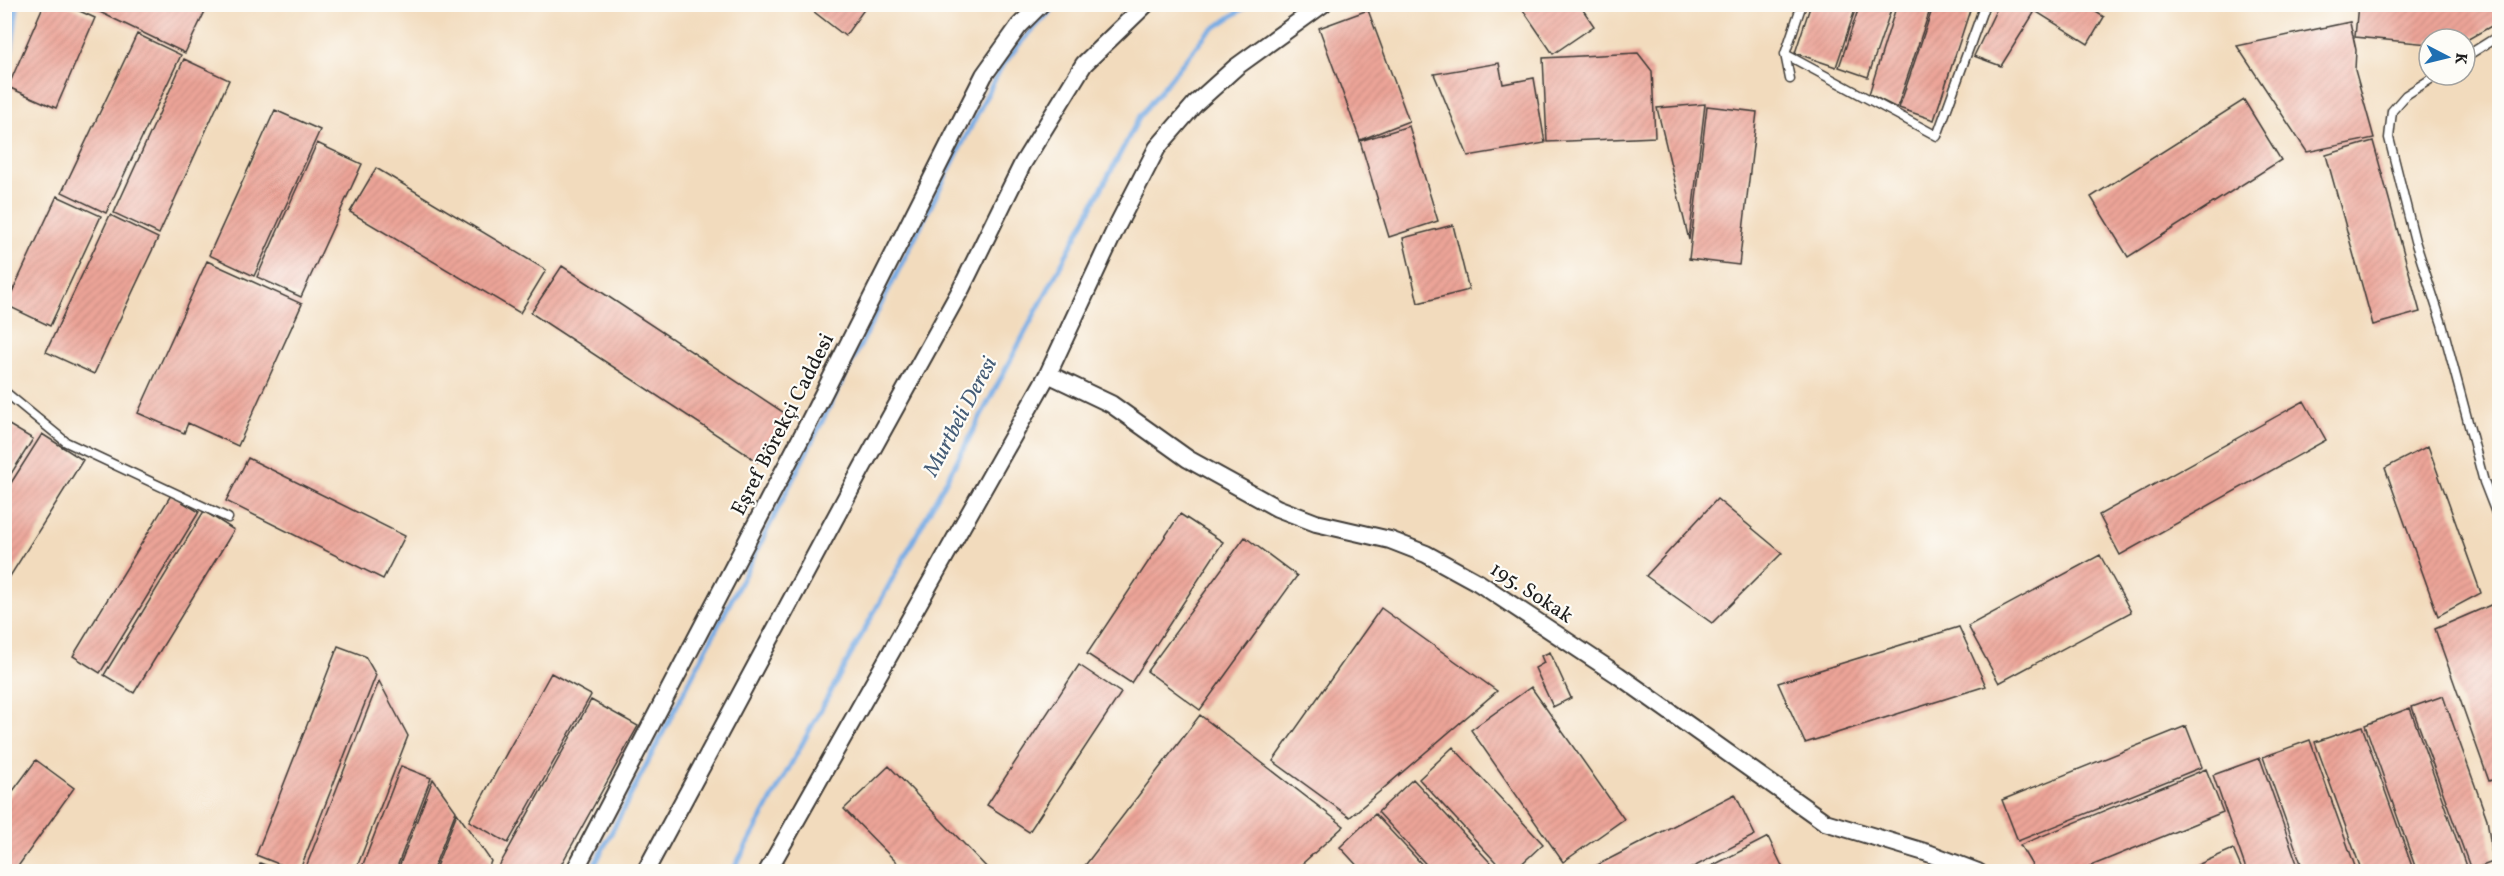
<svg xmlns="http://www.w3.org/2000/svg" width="2504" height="876" viewBox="0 0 2504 876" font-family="Vollkorn,serif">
<defs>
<pattern id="building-hatch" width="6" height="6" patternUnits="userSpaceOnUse" patternTransform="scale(1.5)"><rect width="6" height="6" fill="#eca498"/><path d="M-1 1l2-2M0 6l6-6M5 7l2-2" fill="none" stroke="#ca8d82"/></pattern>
</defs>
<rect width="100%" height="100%" fill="#fdfcf7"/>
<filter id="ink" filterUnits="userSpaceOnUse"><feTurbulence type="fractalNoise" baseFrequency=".0167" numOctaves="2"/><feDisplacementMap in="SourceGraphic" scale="12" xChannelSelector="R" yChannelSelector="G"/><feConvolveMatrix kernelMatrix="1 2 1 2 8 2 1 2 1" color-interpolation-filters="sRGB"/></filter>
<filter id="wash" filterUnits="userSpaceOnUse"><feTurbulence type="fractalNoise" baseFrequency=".008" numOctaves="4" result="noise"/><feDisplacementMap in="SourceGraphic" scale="24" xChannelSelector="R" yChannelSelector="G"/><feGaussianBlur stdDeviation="1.35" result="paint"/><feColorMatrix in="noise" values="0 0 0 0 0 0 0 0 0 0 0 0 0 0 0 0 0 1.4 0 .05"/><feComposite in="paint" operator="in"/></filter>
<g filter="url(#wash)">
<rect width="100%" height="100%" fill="#f2dbbd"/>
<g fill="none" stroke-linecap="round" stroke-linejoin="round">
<path stroke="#76abe4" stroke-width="5" d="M591,872l163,-316 246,-487 21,-27 36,-38
M732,872l227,-415 181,-341 67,-83 43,-29"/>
<path stroke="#76abe4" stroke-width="20" d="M4,50l6,-46"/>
</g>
<g id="blocks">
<path fill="url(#building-hatch)" d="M44,4h20l31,14 -39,90 -48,-21z
M83,4h118l6,3 -22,46z
M804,4h64l-23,32z
M1519,4h60l15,22 -41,28z
M1811,4h46l-21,63 -41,-14z
M1860,4h33l-25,73 -29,-10z
M1897,4h35l-35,104 -28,-14z
M1934,4h38l-38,116 -35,-12z
M1999,4h21l14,9 -33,53 -27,-10z
M2024,4h59l21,13 -16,27z
M2358,4h139l-2,20 -30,17v-2h-36v5l-74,-7z
M1368,10l41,111 -49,19 -41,-112z
M2350,22l6,28 -1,20 19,68 -67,14 -70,-106z
M137,34l44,21 -75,158 -44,-21z
M1638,53l14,18 3,66 -108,5 -4,-84z
M184,59l45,21 -70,154 -45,-21z
M1499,63l4,21 31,-6 11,65 -77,13 -34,-82z
M2244,100l37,60 -153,97 -37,-60z
M1705,104l-16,136 -32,-132z
M1707,106l50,6 -18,153 -50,-6z
M275,110l45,20 -66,146 -45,-21z
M1409,126l29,95 -49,16 -29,-96z
M2373,141l47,171 -47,13 -47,-170z
M317,143l45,21 -61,133 -44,-20z
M376,168l170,102 -26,43 -170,-101z
M57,196l44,20 -51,110 -44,-21z
M110,215l48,23 -64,136 -48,-22z
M1453,225l16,65 -51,13 -15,-65z
M207,261l95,43 -64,142 -50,-23 -4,10 -46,-20z
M562,266l227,150 -31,46 -227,-149z
M2304,401l22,39 -206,115 -21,-40z
M4,422l29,17 -29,46z
M42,434l41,26 -79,126v-92z
M2428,446l53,147 -43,23 -53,-148z
M248,458l157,78 -22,43 -157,-78z
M171,495l28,17 -99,161 -27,-17z
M1717,499l65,54 -70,70 -66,-47z
M204,511l30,19 -100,163 -30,-18z
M1180,514l43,28 -92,141 -44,-29z
M1245,537l52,39 -97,134 -53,-39z
M2100,555l31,57 -132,71 -31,-57z
M2500,601v176l-11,4 -54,-152z
M1381,608l116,83 -147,126 -77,-56z
M1959,627l27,59 -181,57 -27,-60z
M338,646l27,10 11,19 -77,197 -43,-17z
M1550,652l21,46 -18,9 -18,-39 9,-5 -3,-7z
M1079,665l42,28 -92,139 -42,-27z
M551,673l40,22 -83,148 -39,-22z
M379,681l29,55 -53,136h-51z
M1531,687l93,132 -61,43 -92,-132z
M2443,696l44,123 6,43 -22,8 -59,-163z
M591,700l47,26 -81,146h-54l-5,-4z
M2410,708l58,164h-51l-52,-147z
M1200,715l144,111 -51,46h-213z
M2186,726l16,41 -184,74 -16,-41z
M2362,726l52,146h-52l-47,-130z
M2310,740l47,132h-53l-41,-115z
M1453,747l90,97 -30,28h-8l-86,-93z
M2260,758l40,114h-53l-34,-97z
M36,760l38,28 -60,84h-10v-69z
M401,766l30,12 -36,94h-35z
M889,766l102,106h-85l-62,-63z
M2206,769l17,43 -147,60h-40l-16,-27z
M433,779l23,32 -24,61h-35z
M1413,779l86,93h-66l-55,-60z
M1735,794l20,41 -71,37h-100z
M457,813l34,48 -4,11h-53z
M1375,814l54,58h-66l-23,-25z
M1768,837l17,35h-85z
M2233,849l10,23h-61z
M260,863l21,8v1h-24z"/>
</g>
</g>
<g filter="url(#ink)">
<use href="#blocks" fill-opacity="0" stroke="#3c3934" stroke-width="1.5"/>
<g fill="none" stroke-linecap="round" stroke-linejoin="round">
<defs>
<path id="service" d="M1785,54l152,82 48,-132
M2465,57l35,-22
M2437,75l-31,20 -14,16 -3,27 26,103 27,83 42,158 16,41
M1790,79l-5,-25 17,-50
M4,391l62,51 162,76"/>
<path id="minor" d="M1048,374l63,30 77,55 89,49 39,15 74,17 36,14 53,29 139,92 207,147 103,31 50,19
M574,872l229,-438 181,-359 35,-49 22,-22
M645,872l217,-404 99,-179 62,-126 61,-99 62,-60
M767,872l281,-498 68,-146 41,-80 38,-44 41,-37 87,-63"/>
</defs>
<use href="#service" stroke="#3c3934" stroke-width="11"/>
<use href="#minor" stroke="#3c3934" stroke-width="20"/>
<use href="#service" stroke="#fff" stroke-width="8"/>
<use href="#minor" stroke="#fff" stroke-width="16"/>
</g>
</g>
<g text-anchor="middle" stroke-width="4.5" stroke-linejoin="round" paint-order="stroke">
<g font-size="21" fill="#1c1c1c" stroke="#fdfcf7">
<text transform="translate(782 424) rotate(-63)" y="7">Eşref Börekçi Caddesi</text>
<text transform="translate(1532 592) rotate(33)" y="7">195. Sokak</text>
</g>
<g font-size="22" font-style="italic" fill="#445c76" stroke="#fdfcf7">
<text transform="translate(959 416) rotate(-62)" y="8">Murtbeli Deresi</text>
</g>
</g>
<rect width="2504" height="876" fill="none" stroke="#fdfcf7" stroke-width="24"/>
<g transform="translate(2447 57) rotate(97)"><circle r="28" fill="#fdfcf7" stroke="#a3a29f" stroke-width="1.5"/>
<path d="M0-4.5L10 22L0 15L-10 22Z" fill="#1f6fb2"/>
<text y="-9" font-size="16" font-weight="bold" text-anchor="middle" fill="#1c1c1c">K</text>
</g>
</svg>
